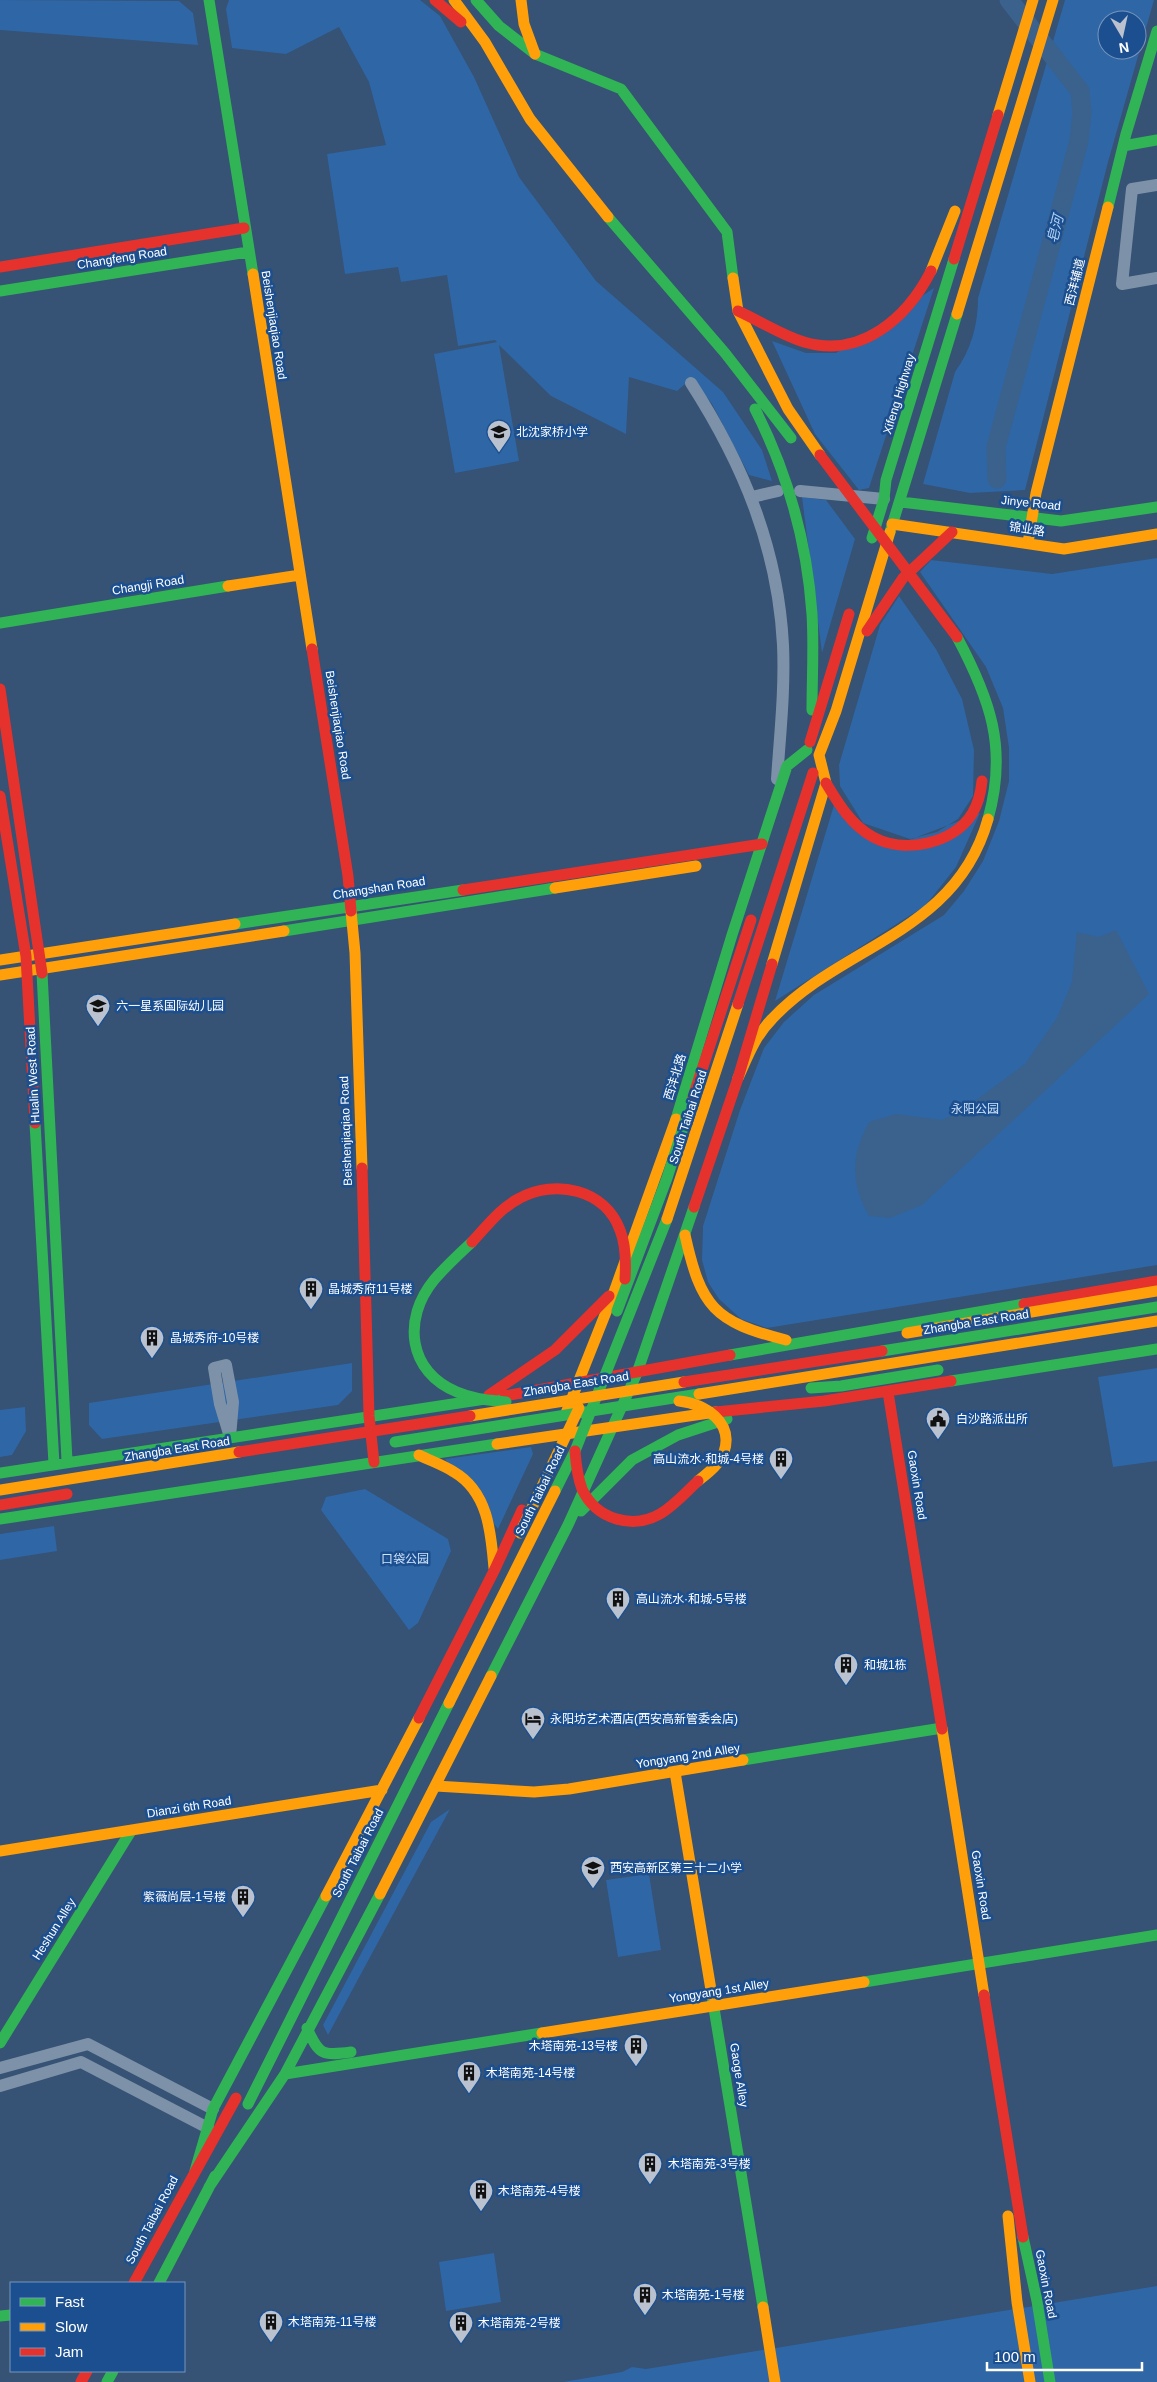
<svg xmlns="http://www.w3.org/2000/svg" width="1157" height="2382" viewBox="0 0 1157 2382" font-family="Helvetica,'Noto Sans SC',sans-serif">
<rect width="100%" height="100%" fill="#365274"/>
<path fill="#2f66a5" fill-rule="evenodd" d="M0,0l179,1 14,12 5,32 -198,-15z
M229,0h191l20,16 34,61 45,100 77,104 127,111 39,58 10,31 -23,-6 -37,-71 -20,-26 -15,13 -48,-14 -3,57 -75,-38 -52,-51 20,116 -64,12 -21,-119 63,-12 -2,-2 -37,6 -11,-71 -46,7 -3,-15 -53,7 -18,-120 59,-9 -17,-63 -30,-55 -53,27 -54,-6 -6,-39z
M1065,0h89l-46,162 -83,328 -55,3 -47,-9 32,-112c16,-22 23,-47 23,-74zM1107,20h30v30h-30z
M934,288l-65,200 -10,2 -44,-56 -43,-93 34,12h30z
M802,497l24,3 29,39 -33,114z
M1157,558v707l-390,63 -26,-9 -22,-20 -11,-17 -6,-22 1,-34 37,-116 24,-62 20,-26 30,-27 130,-80 20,-24 19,-30 16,-40 10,-40v-33l-6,-40 -17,-41 -66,-95 11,-12 121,14z
M899,596l37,53 26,50 12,51 -1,46 -15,23 -21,13 -27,7 -47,-16 -23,-37 -1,-21 41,-140z
M834,805l57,42 89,-34 -24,54 -31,39 -150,95z
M352,1363v28l-14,14 -236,34 -13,-14v-22z
M1157,1368v93l-44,6 -15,-90z
M25,1407l1,24 -14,24 -12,2v-47z
M531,1447l2,7 -35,75 -53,-70z
M365,1489l83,50 3,12 -33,72 -9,7 -88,-120 5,-13z
M54,1526l3,25 -57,9v-26z
M450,1809l-122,226 -5,-10 108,-203z
M649,1874l12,76 -43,7 -12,-77z
M494,2253l7,49 -55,9 -7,-49z
M1157,2286v96h-594l59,-10 10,-5 14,2z"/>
<path fill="#3b618d" d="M1116,930l33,64 -227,211 -32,13 -21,-2c-19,-33 -18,-61 0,-94l27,-8 46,6 22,-11 61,-45 32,-46 15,-36 5,-50 22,5z"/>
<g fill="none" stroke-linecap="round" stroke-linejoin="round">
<path stroke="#3b618d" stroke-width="19" d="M997,479l-1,-32 83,-306 3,-28 -2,-22 -71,-91"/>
<path stroke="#7d92a8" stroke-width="12" d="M1157,185l-25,4 -10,95 35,-6
M691,383c52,81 87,165 92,262 2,45 -3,89 -6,134
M800,491l84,8
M752,497l26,-6
M226,1365l7,37 -3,35 -10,-33 -6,-36z
M0,2068l88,-24 125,65
M0,2086l81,-24 127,66"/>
<path stroke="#30b455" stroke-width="11" d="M209,0l44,274
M476,0l23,26 36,28 86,35 106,143 6,46
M1123,146l34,-6
M1108,207l18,-73 31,-103
M608,217l117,136 66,85
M0,291l248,-39
M755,409c33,65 52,133 57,205 2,32 0,64 0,96
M901,502l160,19 96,-14
M890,532l67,-218
M872,538l12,-39 2,-19 68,-221
M0,623l228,-37
M957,637c33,62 51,111 31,182
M235,924l228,-34
M284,931l271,-43
M42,973l25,488
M676,1119l56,-184 55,-169 20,-16
M35,1123l19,341
M730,1355l294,-51
M951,1381l206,-32
M0,1473l505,-77
M581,1511l51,-51 46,-25 49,-16
M0,1519l497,-75
M491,1676l77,-151 69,-152 57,-166
M743,1760l199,-32
M864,1982l293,-47
M712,1996l51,311
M307,2028c12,27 15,28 44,24
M0,2043l131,-212
M285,2074l257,-41
M195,2171l18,-62 113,-213
M209,2187l76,-113 95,-180
M1023,2237l14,64 13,81
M159,2283l56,-107
M0,2316l11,-1
M107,2382l6,-11"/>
<path stroke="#ff9f0a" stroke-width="11" d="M454,0l31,42 45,77 78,98
M521,0l3,24 11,30
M998,115l35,-115
M931,271l24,-60
M253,274l59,375
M733,278l5,33 50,98 32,46
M957,314l96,-314
M892,524l172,25 93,-15
M1028,543l8,-50 72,-286
M228,586l72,-11
M819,755l17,-44 54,-179
M555,888l141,-22
M351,911l4,42 7,215
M0,960l235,-36
M772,964l54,-181 -7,-28
M0,975l284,-44
M738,1078c10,-22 17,-42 34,-59 70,-75 184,-85 216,-200
M685,1235c16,72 29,87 101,105
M566,1413l48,-121 62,-173
M497,1444l219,-32
M419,1455c12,6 24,10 35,17 34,20 37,60 40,96
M942,1729l42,266
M675,1772l37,224
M436,1786l98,6 35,-3 174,-29
M0,1851l382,-61
M380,1894l111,-218
M326,1896l93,-178
M542,2033l322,-51
M1008,2216l9,86 13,80
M763,2307l12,75"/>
<path stroke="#e5322d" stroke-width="11" d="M435,0l26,22
M954,259l44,-144
M0,267l244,-39
M738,311c22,10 43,24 66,31 57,17 103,-24 127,-71
M867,631l36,-53 49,-46
M312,649l36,227 3,35
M0,689l42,284
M810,742l39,-128
M826,783c12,20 25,42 47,54 31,17 80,7 99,-23 6,-10 9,-22 10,-33
M0,796l26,160 9,167
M463,890l299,-46
M362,1168l7,248 5,46
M694,1207l44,-129 34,-114
M1024,1304l133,-23
M888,1392l54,337
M489,1395l66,-45 54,-54
M505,1396l225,-41
M716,1412l108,-11 127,-20
M419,1718l76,-149 27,-59
M984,1995l39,242
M134,2283l102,-185
M81,2382l6,-11"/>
<path stroke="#30b455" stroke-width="11" d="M472,1242c-13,12 -27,25 -38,38 -32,39 -26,92 23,112 16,7 32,8 49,10
M617,1311l50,-133 26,-81
M882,1351l275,-44
M811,1388l30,-2 97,-16
M395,1442l304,-48
M555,1491l20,-40 92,-232
M248,2104l201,-401"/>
<path stroke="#ff9f0a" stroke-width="11" d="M667,1219l71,-215
M907,1333l250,-42
M699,1394l458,-73
M679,1401c26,3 55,21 45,51 -4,12 -16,21 -26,29
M470,1416l214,-34
M0,1490l239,-38
M520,1533l59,-125
M449,1703l106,-212"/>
<path stroke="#e5322d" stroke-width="11" d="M820,455l137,182
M738,1004l75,-231
M693,1097l58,-177
M472,1242c15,-16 28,-34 48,-44 35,-19 85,-9 100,32 6,15 6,33 5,49
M684,1382l198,-31
M575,1451c1,13 2,25 7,38 14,30 50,41 78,25 15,-9 26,-22 38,-33
M239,1452l231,-36
M0,1505l67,-11"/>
</g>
<defs>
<symbol id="school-pin" viewBox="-11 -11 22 30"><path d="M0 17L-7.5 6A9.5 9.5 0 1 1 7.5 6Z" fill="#b9c2ce" stroke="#1b4f8f"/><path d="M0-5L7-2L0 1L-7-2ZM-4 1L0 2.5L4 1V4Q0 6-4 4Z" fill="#111"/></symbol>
<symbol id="building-pin" viewBox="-11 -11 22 30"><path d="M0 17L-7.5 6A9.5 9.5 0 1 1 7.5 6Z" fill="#b9c2ce" stroke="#1b4f8f"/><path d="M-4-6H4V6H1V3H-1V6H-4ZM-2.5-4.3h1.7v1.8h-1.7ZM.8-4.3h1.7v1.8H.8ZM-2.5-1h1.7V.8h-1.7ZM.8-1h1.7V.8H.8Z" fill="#111"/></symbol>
<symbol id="civic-pin" viewBox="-11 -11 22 30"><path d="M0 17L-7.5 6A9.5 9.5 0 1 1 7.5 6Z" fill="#b9c2ce" stroke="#1b4f8f"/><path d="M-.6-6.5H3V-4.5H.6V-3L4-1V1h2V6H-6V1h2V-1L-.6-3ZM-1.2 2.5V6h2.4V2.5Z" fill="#111"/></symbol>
<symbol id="hotel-pin" viewBox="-11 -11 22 30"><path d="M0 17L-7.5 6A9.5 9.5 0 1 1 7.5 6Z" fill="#b9c2ce" stroke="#1b4f8f"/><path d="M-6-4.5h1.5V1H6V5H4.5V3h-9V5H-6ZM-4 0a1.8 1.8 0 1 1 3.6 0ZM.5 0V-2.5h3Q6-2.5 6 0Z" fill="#111"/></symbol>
</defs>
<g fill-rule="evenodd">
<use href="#school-pin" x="485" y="418" width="28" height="38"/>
<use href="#school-pin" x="84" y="992" width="28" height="38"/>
<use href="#building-pin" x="297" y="1275" width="28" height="38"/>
<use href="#building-pin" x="138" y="1324" width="28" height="38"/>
<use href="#civic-pin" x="924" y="1405" width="28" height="38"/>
<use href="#building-pin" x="767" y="1445" width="28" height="38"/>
<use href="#building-pin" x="604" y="1585" width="28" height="38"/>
<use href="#building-pin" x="832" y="1651" width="28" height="38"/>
<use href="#hotel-pin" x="519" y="1705" width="28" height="38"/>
<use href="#school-pin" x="579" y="1854" width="28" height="38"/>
<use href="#building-pin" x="229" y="1883" width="28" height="38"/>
<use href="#building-pin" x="622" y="2032" width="28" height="38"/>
<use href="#building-pin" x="455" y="2059" width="28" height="38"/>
<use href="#building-pin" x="636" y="2150" width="28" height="38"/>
<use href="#building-pin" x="467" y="2177" width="28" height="38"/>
<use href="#building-pin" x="631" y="2281" width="28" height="38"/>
<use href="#building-pin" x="257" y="2308" width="28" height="38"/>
<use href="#building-pin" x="447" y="2309" width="28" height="38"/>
</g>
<g text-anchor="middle" stroke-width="5" stroke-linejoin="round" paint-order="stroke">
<g font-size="12" fill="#fff" stroke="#1b4f8f">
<text transform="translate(122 258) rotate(-9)" y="4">Changfeng Road</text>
<text transform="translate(1075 282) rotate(-76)" y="4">西沣辅道</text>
<text transform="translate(274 325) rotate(81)" y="4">Beishenjiaqiao Road</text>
<text transform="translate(899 394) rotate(-73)" y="4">Xifeng Highway</text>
<text transform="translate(1031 503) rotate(6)" y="4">Jinye Road</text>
<text transform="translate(1027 529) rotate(9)" y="4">锦业路</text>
<text transform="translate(148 585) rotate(-9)" y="4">Changji Road</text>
<text transform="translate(338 725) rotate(81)" y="4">Beishenjiaqiao Road</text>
<text transform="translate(379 888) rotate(-9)" y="4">Changshan Road</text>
<text transform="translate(33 1075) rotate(-93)" y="4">Hualin West Road</text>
<text transform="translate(675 1077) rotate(-73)" y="4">西沣北路</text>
<text transform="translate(688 1117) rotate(-72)" y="4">South Taibai Road</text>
<text transform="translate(346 1131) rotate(-92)" y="4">Beishenjiaqiao Road</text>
<text transform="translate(976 1322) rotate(-9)" y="4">Zhangba East Road</text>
<text transform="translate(576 1384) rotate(-9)" y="4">Zhangba East Road</text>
<text transform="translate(177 1449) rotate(-9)" y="4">Zhangba East Road</text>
<text transform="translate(917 1485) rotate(81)" y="4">Gaoxin Road</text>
<text transform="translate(540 1491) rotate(-64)" y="4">South Taibai Road</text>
<text transform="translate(688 1756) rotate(-9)" y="4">Yongyang 2nd Alley</text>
<text transform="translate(189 1807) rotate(-9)" y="4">Dianzi 6th Road</text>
<text transform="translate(358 1853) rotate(-63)" y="4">South Taibai Road</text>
<text transform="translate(981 1885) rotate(81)" y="4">Gaoxin Road</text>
<text transform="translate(54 1929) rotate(-58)" y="4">Heshun Alley</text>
<text transform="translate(719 1991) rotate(-9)" y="4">Yongyang 1st Alley</text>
<text transform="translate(739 2075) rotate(81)" y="4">Gaoge Alley</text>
<text transform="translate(152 2220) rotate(-62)" y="4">South Taibai Road</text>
<text transform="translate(1046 2284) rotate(79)" y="4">Gaoxin Road</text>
</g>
<g font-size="12" fill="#fff" stroke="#1b4f8f" text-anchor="start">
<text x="516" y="436">北沈家桥小学</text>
<text x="116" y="1010">六一星系国际幼儿园</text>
<text x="328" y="1293">晶城秀府11号楼</text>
<text x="170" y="1342">晶城秀府-10号楼</text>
<text x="956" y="1423">白沙路派出所</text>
<text x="764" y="1463" text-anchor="end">高山流水·和城-4号楼</text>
<text x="636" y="1603">高山流水·和城-5号楼</text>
<text x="864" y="1669">和城1栋</text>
<text x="550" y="1723">永阳坊艺术酒店(西安高新管委会店)</text>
<text x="610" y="1872">西安高新区第三十二小学</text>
<text x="226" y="1901" text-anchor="end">紫薇尚层-1号楼</text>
<text x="618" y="2050" text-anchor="end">木塔南苑-13号楼</text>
<text x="486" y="2077">木塔南苑-14号楼</text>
<text x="668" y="2168">木塔南苑-3号楼</text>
<text x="498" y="2195">木塔南苑-4号楼</text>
<text x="662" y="2299">木塔南苑-1号楼</text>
<text x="288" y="2326">木塔南苑-11号楼</text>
<text x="478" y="2327">木塔南苑-2号楼</text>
</g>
<g font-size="12" fill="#cfe3fa" stroke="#1b4f8f">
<text x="975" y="1113">永阳公园</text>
<text x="405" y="1563">口袋公园</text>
</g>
<g font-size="14" font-style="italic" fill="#b5d3f5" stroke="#1b4f8f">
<text transform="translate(1055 229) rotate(-75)" y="5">皂河</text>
</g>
</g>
<rect x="10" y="2282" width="175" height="90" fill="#1b4f8f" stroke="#7695bc"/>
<rect x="20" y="2298" width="25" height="8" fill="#30b455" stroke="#7695bc"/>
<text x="55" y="2307" font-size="15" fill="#ffffff">Fast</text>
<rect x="20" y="2323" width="25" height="8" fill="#ff9f0a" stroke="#7695bc"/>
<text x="55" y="2332" font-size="15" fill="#ffffff">Slow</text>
<rect x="20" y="2348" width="25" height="8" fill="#e5322d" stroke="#7695bc"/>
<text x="55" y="2357" font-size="15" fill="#ffffff">Jam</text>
<g transform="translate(1122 35) rotate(171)"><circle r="24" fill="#1b4f8f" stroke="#7695bc"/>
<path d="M0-4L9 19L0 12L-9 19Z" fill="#b9c2ce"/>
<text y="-8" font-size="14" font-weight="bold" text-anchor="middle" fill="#ffffff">N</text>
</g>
<path d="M987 2362v8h155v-8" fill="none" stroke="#ffffff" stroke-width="2.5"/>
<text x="994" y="2362" font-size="15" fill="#ffffff" stroke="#1b4f8f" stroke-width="4" paint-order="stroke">100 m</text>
</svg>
